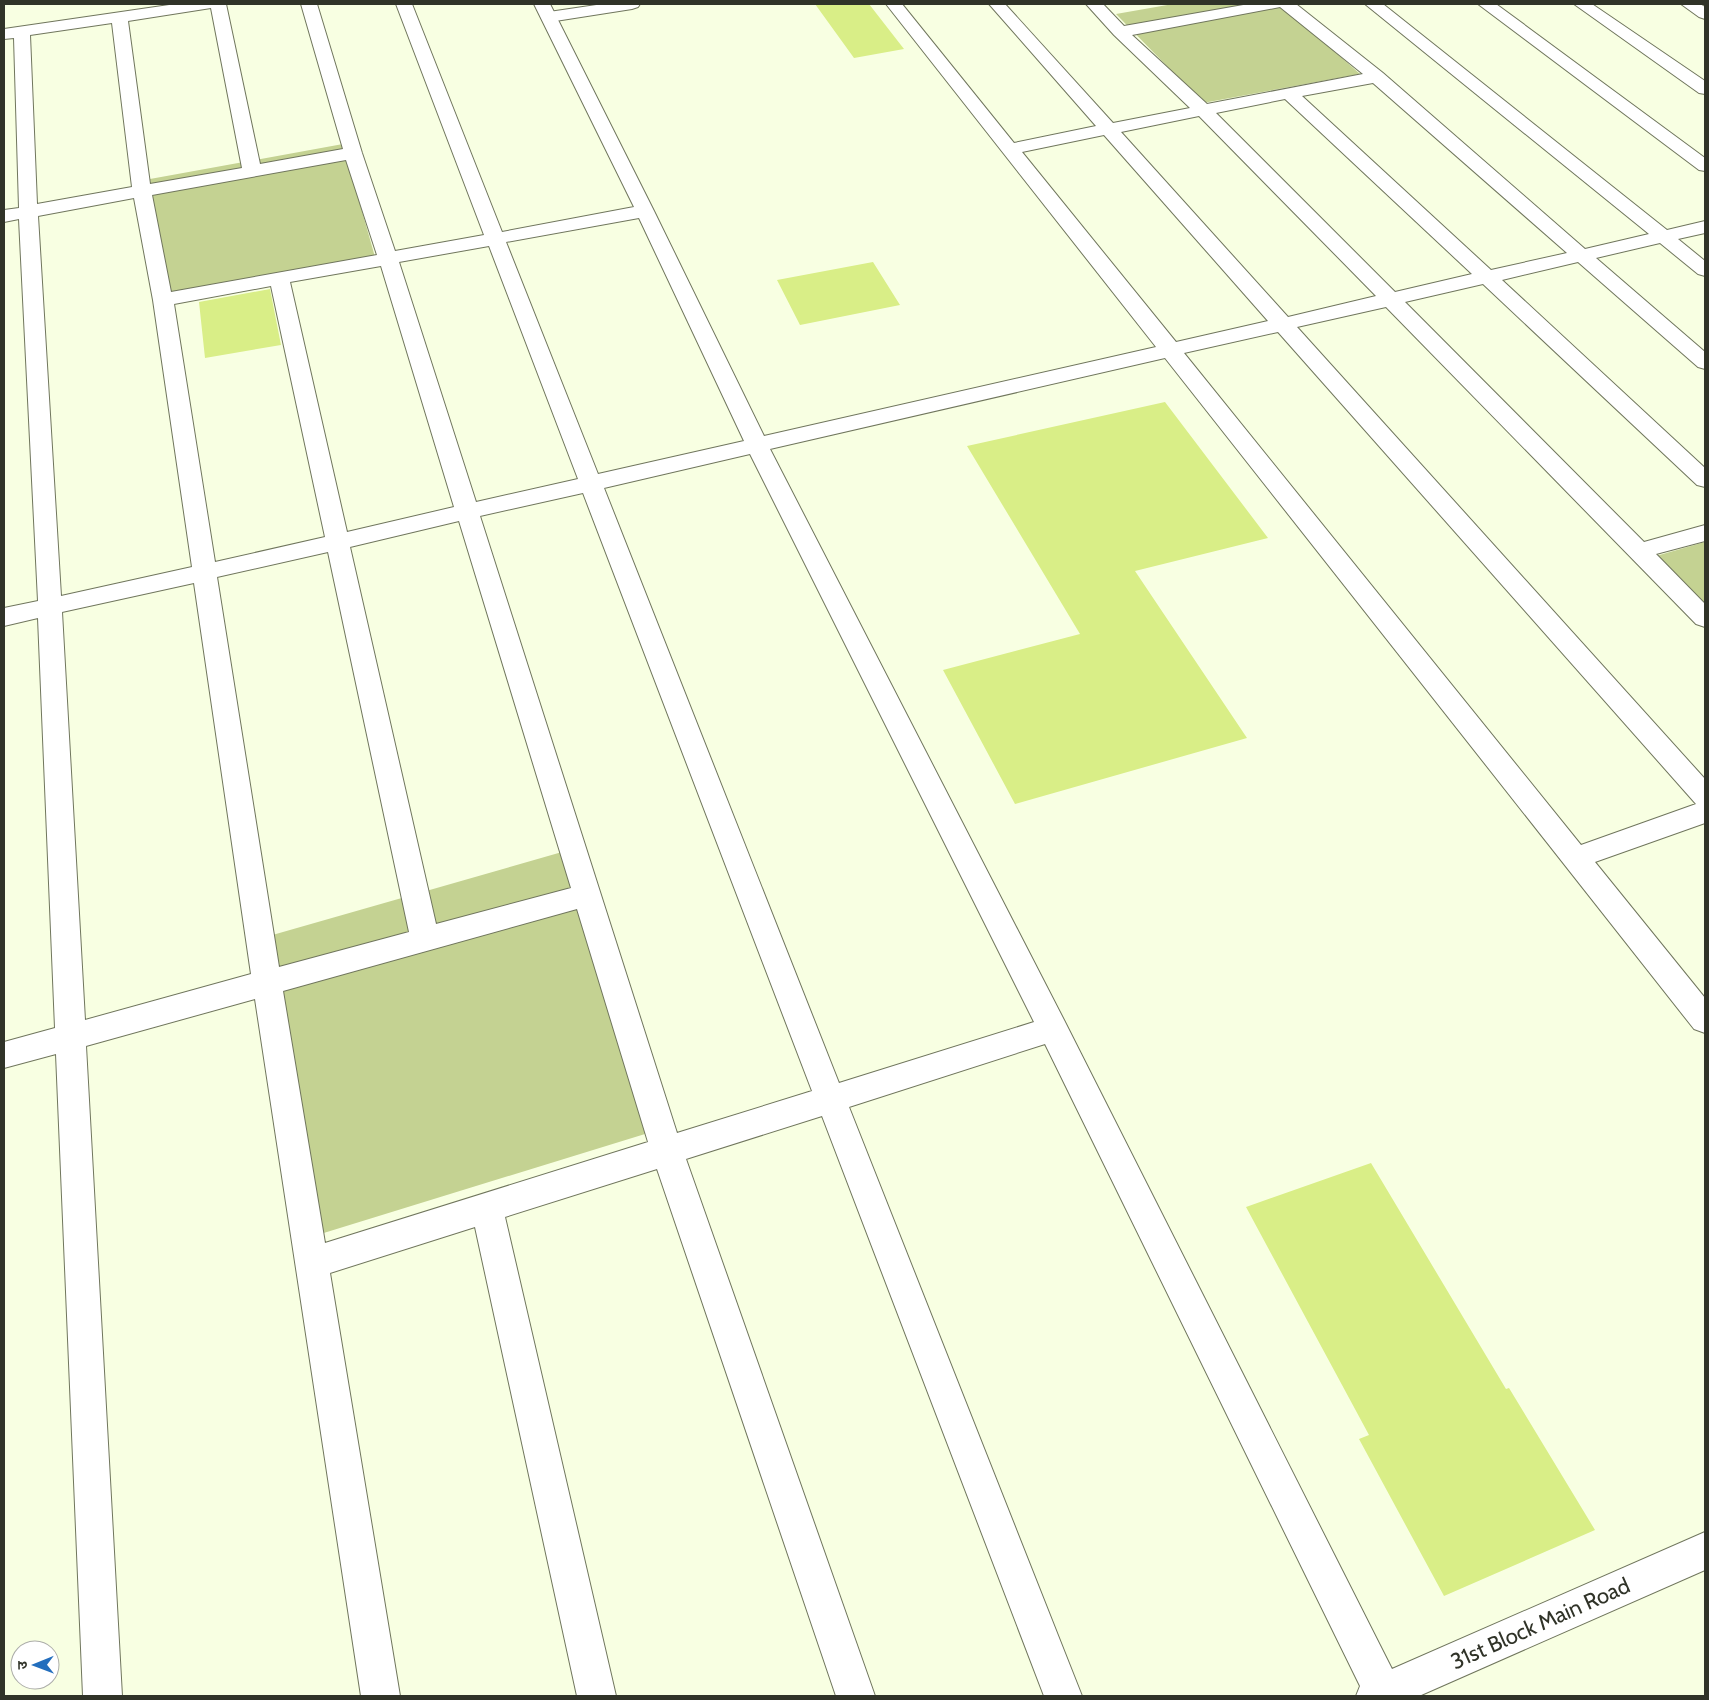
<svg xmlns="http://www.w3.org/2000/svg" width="1709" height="1700" viewBox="0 0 1709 1700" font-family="Cabin,'Noto Sans Devanagari',sans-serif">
<rect width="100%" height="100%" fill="#f8ffe2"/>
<path fill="#c4d292" d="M1173,4h108l79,70 -157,29 -87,-89z
M343,144l32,113 -208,38 -17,-116z
M1705,542v64l-49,-50z
M562,852l83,282 -331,102 -45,-300z"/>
<path fill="#d9ee87" d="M815,4h54l35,45 -50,9z
M873,262l27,43 -100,20 -23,-45z
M270,289l11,56 -76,13 -6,-56z
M1165,402l103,136 -133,33 112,167 -232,66 -72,-134 137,-36 -113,-188z
M1371,1163l135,226 3,-1 86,142 -151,66 -85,-157 10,-4 -123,-228z"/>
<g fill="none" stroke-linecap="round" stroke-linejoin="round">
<defs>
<path id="lane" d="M603,4h37l-2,3 -6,2 -83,13 -6,-2 -2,-3 2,-3 6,-2z"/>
<path id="street" d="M176,4h50l34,160 83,-15 -42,-145h16l45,149 33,98 89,-16 -88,-231h16l90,228 132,-25 -100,-203h16l104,207 110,225 392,-89 -270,-343h16l112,139 82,-17 -107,-122h16l108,119 77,-15 -76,-73 -28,-31h17l21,22 125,-22h47l87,69 202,176 64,-15 -284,-230h18l284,226 38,-9v12l-27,6 27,22v15l-7,-2 -38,-31 -64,15 109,94v17l-7,-2 -120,-105 -76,18 203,188v19l-8,-2 -214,-201 -78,18 239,240 61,-17v16l-49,13 49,50v23l-9,-3 -310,-317 -89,20 408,452v44l-110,39 110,136v35l-11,-4 -529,-671 -395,91 294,571 328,649 313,-137v38l-286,126h-63l4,-10 -315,-642 -196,63 233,589h-38l-222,-580 -136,43 189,537h-39l-179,-527 -152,48 111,479h-39l-102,-469 -145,46 70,423h-39l-106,-697 -169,47 36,650h-39l-27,-642 -52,14v-26l51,-14 -17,-410 -34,8v-18l34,-7 -19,-382 -15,3v-12l15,-2 -5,-170 -10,1v-10zM1280,7l83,67 -156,30 -75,-69zM211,8l31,160 -92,16 -22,-163zM112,23l20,164 -95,17 -7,-169zM1373,83l194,170 -76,17 -189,-174zM1285,99l187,175 -77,18 -179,-179zM1199,116l177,180 -88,21 -167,-185zM1104,135l164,186 -92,21 -154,-190zM346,160l31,95 -206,37 -19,-97zM134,198l19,102 39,267 -131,29 -23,-380zM639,218l105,223 -146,33 -92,-232zM489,246l89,233 -102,23 -77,-240zM381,266l73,241 -107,25 -57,-250zM271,286l54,251 -110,25 -41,-258zM1278,332l418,472 -115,41 -397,-492zM750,454l284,568 -195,61 -235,-595zM583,493l229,598 -135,42 -197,-617zM459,521l112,367 -135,36 -86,-377zM328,552l81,380 -130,35 -62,-390zM194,583l57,391 -166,46 -23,-408zM577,909l71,233 -323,101 -42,-252z
M1478,4h18l209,154v13l-6,-1z
M1574,4h18l113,77v13l-6,-1z
M1681,4h19l5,3v12l-6,-2z"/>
</defs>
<use href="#lane" stroke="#70765d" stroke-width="2"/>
<use href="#street" stroke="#70765d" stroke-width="2"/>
<use href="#lane" fill="#fff" fill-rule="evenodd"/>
<use href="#street" fill="#fff" fill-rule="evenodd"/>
</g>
<g text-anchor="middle" stroke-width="4" stroke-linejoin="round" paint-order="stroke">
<g font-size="22" fill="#303328" stroke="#fff">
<text transform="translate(1540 1623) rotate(-24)" y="8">31st Block Main Road</text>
</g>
</g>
<rect width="1709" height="1700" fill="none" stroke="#303328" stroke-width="10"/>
<g transform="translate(35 1665) rotate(269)"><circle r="24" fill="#ffffff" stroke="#acada9"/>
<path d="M0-4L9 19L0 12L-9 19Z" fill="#236ebd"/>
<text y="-8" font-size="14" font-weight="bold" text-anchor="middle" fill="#303328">उ</text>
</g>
</svg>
